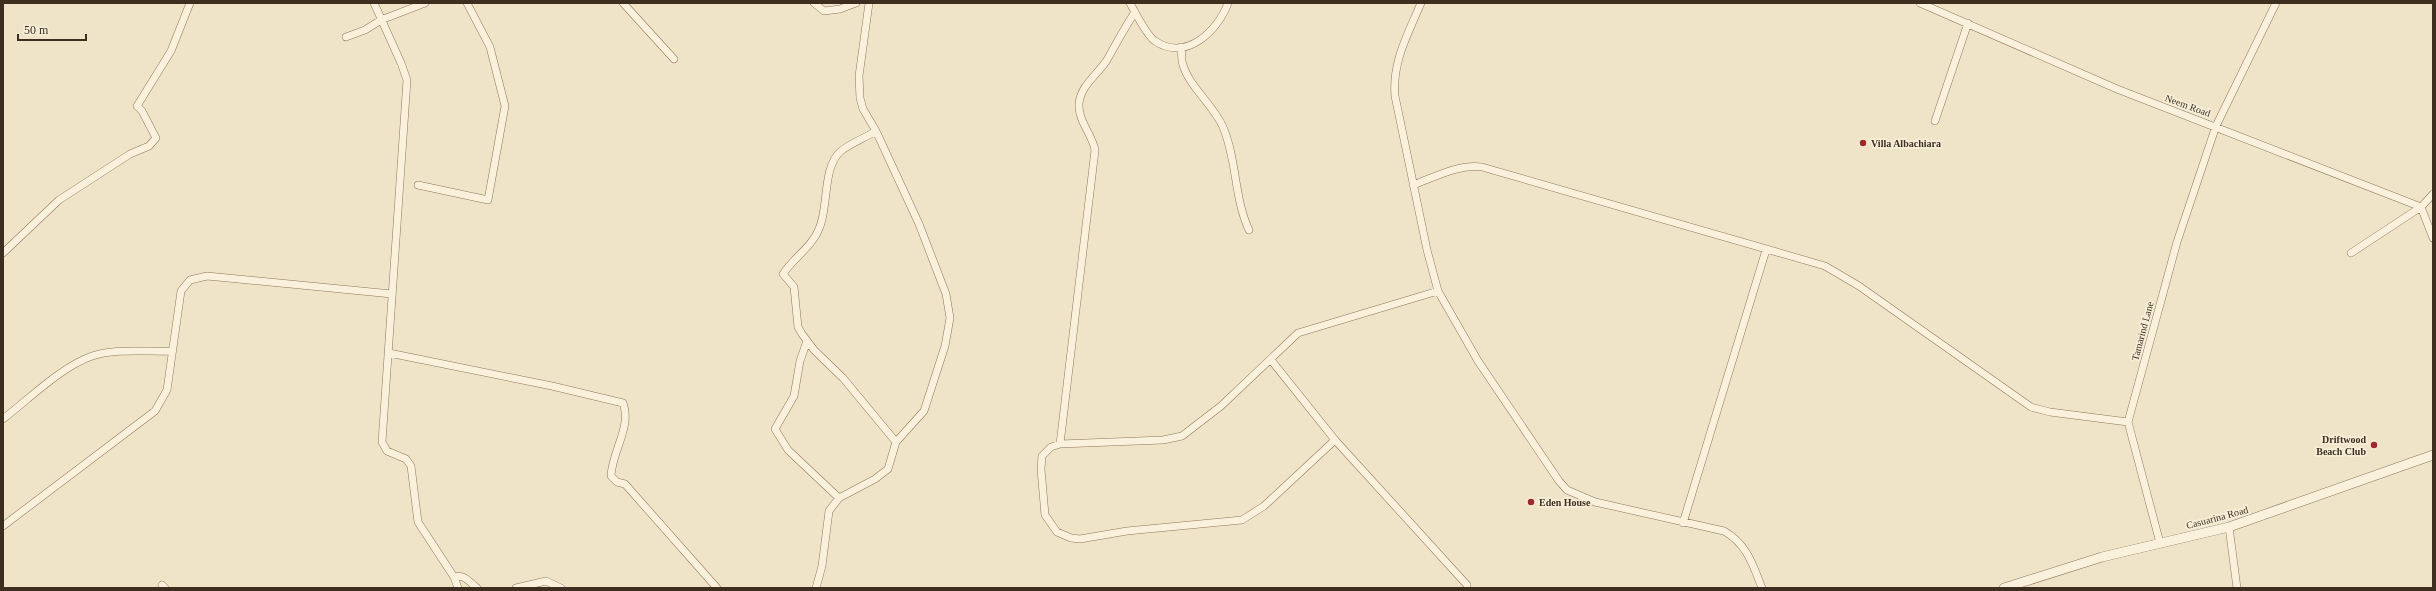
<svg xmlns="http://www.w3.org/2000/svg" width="2436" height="591" viewBox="0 0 2436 591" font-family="'Times New Roman',serif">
<rect width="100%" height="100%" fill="#f0e4c8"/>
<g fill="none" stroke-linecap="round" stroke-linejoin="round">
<defs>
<path id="minor" d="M374,3l27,60 6,17 -25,362 5,9 19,8 5,7 7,56 36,55 4,11
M623,3l51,56
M814,3l10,8 16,-2 16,-6
M1130,3c5,9 17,33 25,38 31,21 63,-10 73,-38
M1421,3c-13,31 -29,59 -26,93l32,154 11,41 40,70 81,120 8,9 28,12 129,29c23,13 29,34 38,57
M1920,3l197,86 304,118 12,31
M346,37l19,-7 16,-10 44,-17
M1181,47c1,5 0,13 2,18 7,23 30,39 40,62 14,33 11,71 26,103
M1935,121l33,-98
M876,131c-11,7 -25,12 -35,20 -19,16 -12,56 -22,78 -7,18 -26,29 -36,45l11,13 4,40 4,7 12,16 29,28 53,64
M418,185l70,15 17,-94 -15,-59 -23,-44
M1413,185c22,-8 45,-21 69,-18l343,99 34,20 172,121 19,5 78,10
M3,253l56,-53 71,-46 19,-8 7,-8 -14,-27 -5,-5 34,-55 19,-48
M2351,253l70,-46 12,-13
M807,341l-7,20 -6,35 -19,33 13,21 51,48
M389,353l163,33 71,17c9,24 -11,48 -12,73l6,6 8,2 92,104
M1271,360l64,80 132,145
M3,419c26,-20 58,-52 89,-63 24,-8 55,-4 80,-5
M1335,440l-71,66 -22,14 -115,11 -47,8 -9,-1 -14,-6 -12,-17 -4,-46 1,-13 9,-9 9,-3 103,-4 19,-4 39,-30 77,-73 140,-42
M1060,444l35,-294c-3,-16 -17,-29 -16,-46 1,-18 19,-30 28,-44 9,-16 18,-33 28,-48
M1683,523l83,-273
M3,526l152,-115 12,-21 14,-99 9,-11 17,-4 185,18
M2229,527l8,61
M2160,543l-32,-121 49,-180 39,-116 60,-123
M454,577c11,-3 15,5 23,11
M162,585l3,3
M516,588l30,-7 15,7
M816,588l6,-22 7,-55 10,-13 36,-19 13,-10 8,-27 28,-31 21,-65 5,-28 -4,-24 -27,-70 -43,-93 -13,-22 -3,-11 -1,-22 10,-73"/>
<path id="tertiary" d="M2004,588l98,-31 127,-30 204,-72"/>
</defs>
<use href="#minor" stroke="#8d765c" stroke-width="8"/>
<use href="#tertiary" stroke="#8d765c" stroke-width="10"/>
<use href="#minor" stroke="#faf1dc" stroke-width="7"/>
<use href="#tertiary" stroke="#faf1dc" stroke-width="9"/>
</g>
<g fill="#9e2a2b" stroke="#f7eed8" stroke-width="1.5">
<circle cx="1863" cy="143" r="4"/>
<circle cx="2374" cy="445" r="4"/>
<circle cx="1531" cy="502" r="4"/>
</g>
<g text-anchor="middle" stroke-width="3.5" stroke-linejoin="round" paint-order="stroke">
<g font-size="10" fill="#3d2e20" stroke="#f7eed8">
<text transform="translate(2188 105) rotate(20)" y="4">Neem Road</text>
<text transform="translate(2142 331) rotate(-75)" y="4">Tamarind Lane</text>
<text transform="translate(2217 517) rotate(-15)" y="4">Casuarina Road</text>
</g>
<g font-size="10" font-weight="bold" fill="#3d2e20" stroke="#f7eed8" text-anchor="start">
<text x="1871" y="147">Villa Albachiara</text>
<text x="2366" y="443" text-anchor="end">Driftwood<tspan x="2366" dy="12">Beach Club</tspan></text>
<text x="1539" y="506">Eden House</text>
</g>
</g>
<rect width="2436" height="591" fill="none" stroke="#3d2e20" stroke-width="8"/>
<path d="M18 34v6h68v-6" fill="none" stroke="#3d2e20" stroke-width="2"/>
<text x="24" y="34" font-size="12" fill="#3d2e20" stroke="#f7eed8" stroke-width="3" paint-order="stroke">50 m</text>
</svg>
